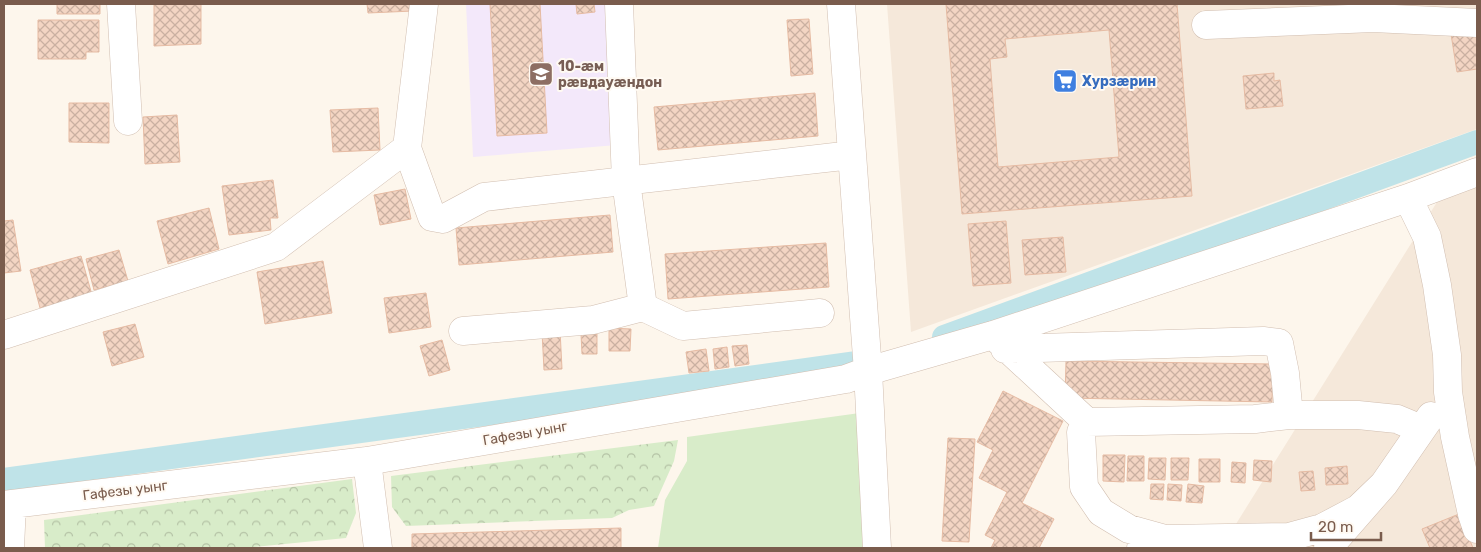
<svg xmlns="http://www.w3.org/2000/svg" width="1481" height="552" viewBox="0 0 1481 552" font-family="Rubik,sans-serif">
<defs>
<pattern id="forest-crowns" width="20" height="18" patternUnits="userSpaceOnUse" patternTransform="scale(1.25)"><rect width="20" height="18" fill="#d8ecc9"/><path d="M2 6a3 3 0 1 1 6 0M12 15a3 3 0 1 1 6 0" fill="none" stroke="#b4c2a5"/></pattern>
<pattern id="building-cross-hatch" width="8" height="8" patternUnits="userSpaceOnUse" patternTransform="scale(1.25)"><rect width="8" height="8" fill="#f3d5c3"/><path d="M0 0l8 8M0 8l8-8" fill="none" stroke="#cab0a1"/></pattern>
</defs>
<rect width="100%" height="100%" fill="#fdf6ec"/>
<path fill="#f5e8da" d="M887,4h590v125l-566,203z
M1477,180v368h-256l221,-354z"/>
<path fill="#f3e8fa" d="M466,4h143l8,141 -144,12z"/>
<path fill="#d8ecc9" d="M867,412l21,136h-230l7,-48 22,-39v-24z"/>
<path fill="url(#forest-crowns)" d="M678,440l-4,21 -20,45 -25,4 -17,8 -206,8 -14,-19 -1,-31z
M352,479l4,34 -10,25 -103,10h-198l-1,-28z"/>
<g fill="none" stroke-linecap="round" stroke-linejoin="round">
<path stroke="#bfe3e8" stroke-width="24" d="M944,337l533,-195
M4,480l853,-117"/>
</g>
<path fill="url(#building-cross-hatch)" stroke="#e6bba3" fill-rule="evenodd" d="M57,4h43v10h-43z
M154,4h47v40l-47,2z
M367,4h46v7l-45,2z
M490,4h50l7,129 -50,3z
M576,4h18l1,8 -18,2z
M946,4h231l15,192 -230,18zM1109,30l10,127 -121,10 -8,-108 17,-2 -2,-18z
M809,19l4,55 -22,2 -4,-56z
M38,20h61v32h-13v7h-48z
M1477,30v39l-20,3 -6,-38z
M1274,73v8l6,-1 3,26 -37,3 -3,-33z
M815,93l3,43 -160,14 -4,-43z
M69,103h40v40l-40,-1z
M378,108l2,42 -47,2 -3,-42z
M177,115l3,47 -35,2 -2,-47z
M273,180l5,38h-8l1,12 -42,5 -7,-49z
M405,189l6,30 -31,6 -6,-30z
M209,208l10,41 -51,15 -11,-43z
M610,215l3,37 -154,13 -3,-37z
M13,220l8,51 -17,2v-52z
M1006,221l5,62 -38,3 -5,-62z
M1063,237l3,35 -41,3 -3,-35z
M826,243l3,44 -161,12 -3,-45z
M119,250l9,31 -34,9 -8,-31z
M81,256l11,39 -52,13 -10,-38z
M323,261l9,52 -67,11 -8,-52z
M426,293l5,34 -42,6 -5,-35z
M135,324l9,33 -32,9 -9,-34z
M609,328l22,1 -1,22h-21z
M560,330l2,39 -18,1 -2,-38z
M581,334h16v20h-15z
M442,340l8,30 -21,6 -9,-30z
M747,345l2,19 -14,2 -3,-20z
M727,347l2,20 -14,2 -2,-20z
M706,349l3,22 -20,2 -3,-21z
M1066,361l207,3 -1,38 -207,-4z
M1003,391l60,30 -41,82 32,16 -15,29h-48l4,-8 -10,-5 22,-43 -28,-14 14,-28 -16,-8z
M948,438l27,1 -6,103 -27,-1z
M1103,455h22l-1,27 -21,-1z
M1128,456h16v25h-17z
M1149,458h17l-1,22 -17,-1z
M1171,458h18l-1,22h-17z
M1199,459h21v23h-21z
M1254,460l18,1 -1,21 -18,-2z
M1232,462l14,1 -1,20 -14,-1z
M1347,466l1,18 -22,1 -1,-17z
M1313,471l2,19 -14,1 -2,-19z
M1151,484h13l-1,16 -13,-1z
M1168,484l14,1 -1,16 -14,-1z
M1188,484l16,2 -2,17 -16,-1z
M1459,514l14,34h-43l-8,-19z
M621,528v20h-209v-14z"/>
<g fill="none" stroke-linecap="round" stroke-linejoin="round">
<defs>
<path id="minor" d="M121,4l7,117
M619,4l7,177 17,126 40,19 137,-13
M841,4l27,367 9,177
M1206,25l167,-7 104,5
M407,148l25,69 11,2 41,-22 368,-42
M1408,198l19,39 10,48 10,70 1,37 7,45 17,77 5,15
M463,331l130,-11 50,-13
M4,335l272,-88 131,-99 17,-144
M993,335l94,87 168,-3 34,-4h69l39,4 24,10
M1005,349l258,-8 16,2 6,30 4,42
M1087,422l-6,10 3,55 17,25 28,17 36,10 -24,9
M367,461l11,87
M4,505l363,-44 479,-82 22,-8 125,-36 415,-137 69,-26
M1165,539l124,-2 33,-9 36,-19 26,-25
M10,548l2,-44
M1328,548l56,-64 47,-68"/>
</defs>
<use href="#minor" stroke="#d1beb0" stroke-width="29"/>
<use href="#minor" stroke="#fff" stroke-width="28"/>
</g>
<defs>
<symbol id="school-square" viewBox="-11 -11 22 22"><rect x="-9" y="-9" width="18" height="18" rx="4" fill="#8d6e63" stroke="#fffaf3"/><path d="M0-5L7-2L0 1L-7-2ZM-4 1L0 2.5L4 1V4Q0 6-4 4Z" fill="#fff"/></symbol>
<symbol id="supermarket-square" viewBox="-11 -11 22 22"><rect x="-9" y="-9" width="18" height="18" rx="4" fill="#3f7fe0" stroke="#fffaf3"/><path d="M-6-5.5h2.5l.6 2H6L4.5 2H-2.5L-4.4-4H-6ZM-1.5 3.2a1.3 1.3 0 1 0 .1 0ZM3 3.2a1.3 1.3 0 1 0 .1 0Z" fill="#fff"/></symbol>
</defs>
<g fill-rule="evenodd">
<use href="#school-square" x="527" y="60" width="28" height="28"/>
<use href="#supermarket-square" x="1051" y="67" width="28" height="28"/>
</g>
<g text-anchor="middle" stroke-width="4" stroke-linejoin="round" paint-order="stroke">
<g font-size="14" font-weight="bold" fill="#785e54" stroke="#fffaf3" text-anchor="start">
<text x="558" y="71">10-æм<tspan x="558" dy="16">рӕвдауӕндон</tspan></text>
</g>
<g font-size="14" font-weight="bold" fill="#366cbe" stroke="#fffaf3" text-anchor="start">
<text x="1082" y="86">Хурзæрин</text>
</g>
<g font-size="14" fill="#7a5c4d" stroke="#fffaf3">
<text transform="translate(525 433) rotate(-10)" y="5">Гафезы уынг</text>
<text transform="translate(125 490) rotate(-7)" y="5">Гафезы уынг</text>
</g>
</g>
<rect width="1481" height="552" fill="none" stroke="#7a5c4d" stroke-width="10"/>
<path d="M1311 532v8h70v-8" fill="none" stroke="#7a5c4d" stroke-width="2.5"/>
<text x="1318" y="532" font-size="15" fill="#7a5c4d" stroke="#fffaf3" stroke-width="4" paint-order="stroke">20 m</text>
</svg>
